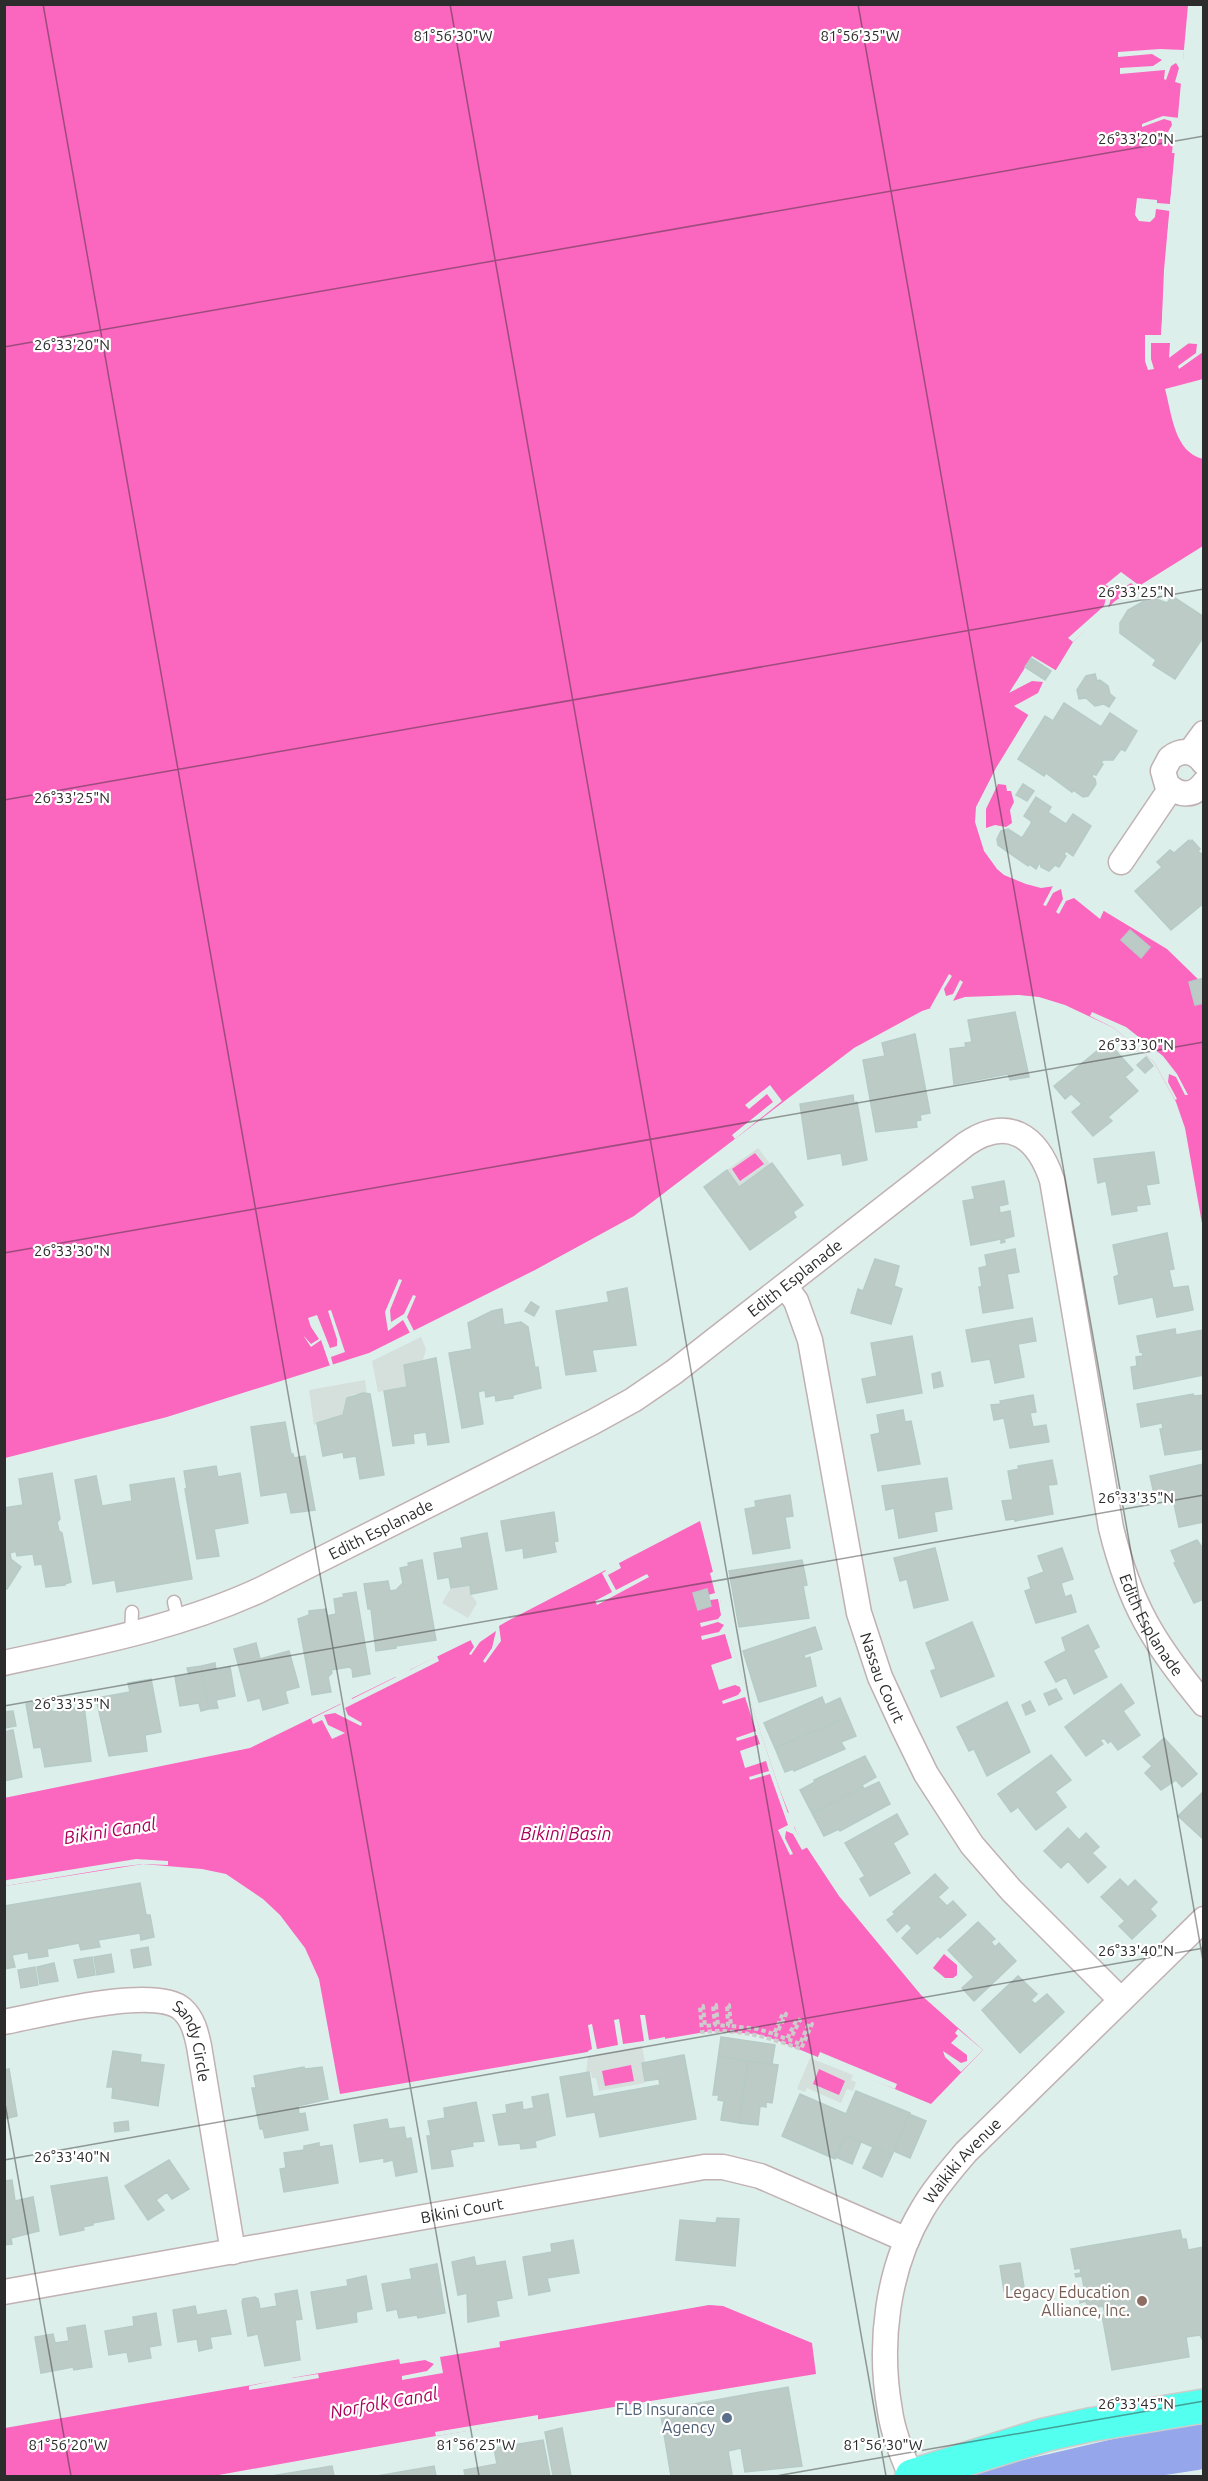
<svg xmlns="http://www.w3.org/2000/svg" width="1208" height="2481" viewBox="0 0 1208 2481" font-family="Ubuntu,sans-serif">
<rect width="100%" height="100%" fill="#ddefea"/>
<path fill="#95a6eb" d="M1203,2423v46l-5,1 -39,6h-204l158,-37z"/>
<path fill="#d5dfdc" d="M758,1148l12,16 -31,23 -12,-17z
M421,1337l5,12 -3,11 -19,5 3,22 -29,5 -6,-31z
M365,1380l2,14h-13l-7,4 -4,17 -29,10 -5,-35z
M470,1585l1,9 6,9 -9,15 -26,-15 9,-15z
M642,2046l3,16 -3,1 3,20 -46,8 -3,-13h-4l-1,-6 -5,1 2,-17z
M810,2058l43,17 -2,5 5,2 -3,9 -6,-2 -6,14 -34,-15 -2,4 -8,-3z"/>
<path fill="#fb66bf" d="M5,5h1183l-24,265 -3,72 41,2 1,35 -38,10c7,25 9,63 38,70v87l-88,55 -42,41 -77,126 -20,39 -1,15 9,29 13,18 7,6 22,9 15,4 14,-2 49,25 63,38 36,35v245l-18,-101 -9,-26 -22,-40 -40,-34 -49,-23 -26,-8 -20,-2 -54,2 -43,14 -68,37 -220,168 -99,54 -166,83 -202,64 -162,41z
M998,784l8,1 1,6h4l3,11 -4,8 2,13 -6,4 -11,-2 -9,3v-19z
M755,1153l9,11 -24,17 -8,-12z
M700,1521l31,122 48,145 17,43 43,65 82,99 62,55 -52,54 -152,-63 -22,-7 -46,-3 -371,63 -21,-115 -14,-31 -25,-33 -17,-16 -37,-25 -24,-5 -59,-5 -138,22 -1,-88 246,-50 221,-108z
M944,1954l13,11v10l-4,3h-8l-12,-10z
M631,2065l3,16 -29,5 -3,-15z
M819,2069l26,12 -6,14 -26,-11z
M709,2305l14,1 89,37 4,31 -380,62 -223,40h-208v-48z"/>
<path fill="#ddefea" d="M1160,49l24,1 -2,34 -7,-2 4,-14 -3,-5 -5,3 -5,14 -2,-1 1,-9 -45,4v-6l33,-2 9,-6 -10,-6 -34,3v-5z
M1163,116l16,2 -1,8 3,1 -3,26h-6l2,-20 -27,10 -1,-3 22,-8 4,-7 -1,-4 -7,-2 -22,8v-3z
M1177,174l-7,67h-3l3,-30 -14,-2 -1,8 -5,5 -11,-1 -4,-6 2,-17 20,2v3l13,1 3,-29z
M1167,248h3l-6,92 38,1 1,11 -24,17 -1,-3 18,-13 1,-9 -8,-1 -20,15 1,-15h-19v16l3,10 -6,1 -3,-9v-26h16z
M1121,572l19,14 -3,2 -6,-5 -11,7 -5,-6 -7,25 -35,33 -5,-4 36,-32 5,-20 -4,-1z
M1032,656l25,15 -27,45 -16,-10 24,-13 5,-11 -11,-1 -23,12 17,-27 18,2 -14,-9z
M1054,884l50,26 -4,9 -26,-21 -8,3 -7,13 -3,-2 7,-13 -2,-10 -8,4 -7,13 -3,-1z
M949,974l3,2 -8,13 2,7 7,-2 7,-14 3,2 -11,21 -18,6 -4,-1z
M1092,1012l34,15 37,29 14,18 11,21h-3l-9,-18 -7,-3 -1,8 9,17 -2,1 -21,-38 -40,-34 -24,-12z
M770,1085l12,16 -47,38 -3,-4 41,-33 -6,-8 -18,15 -4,-4z
M399,1279l3,1 -12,30 1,12 13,-8 9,-19 3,1 -9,21 7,14 -4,2 -7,-13 -15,11 -3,-19z
M331,1310l14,42 -14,5 2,8 -3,1 -9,-26 -10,7 -8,-12 8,9 8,-5 -8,-12 -3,-9 9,-3 13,33 7,-2v-7l-9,-28z
M618,1561l3,7 -13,7 8,15 31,-16 2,3 -52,28 -2,-4 17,-9 -10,-19 4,-2 -2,-2z
M715,1571l6,32h3l4,14 -2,2 5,23 48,146 9,25 3,-1 6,13 -3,2 2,4 12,16 -6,3 -9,-16 -7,-3 -1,7 8,16 -3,1 -12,-25 10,-5 -18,-51 -20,6 -1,-3 20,-6 -3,-10 -21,7 -5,-17 20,-7 -3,-9 -20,6 -1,-3 20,-7 -11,-34 -22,7 -1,-3 16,-6 3,-4 -1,-4 -5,-2 -16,5 -8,-25 21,-7 -7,-24 -23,6 -1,-4 18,-4 5,-7 -6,-3 -17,5 -1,-4 18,-4 3,-4 -3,-16 -8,1 1,6 -13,4 -5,-17 14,-4 1,6 7,-2 -5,-20z
M506,1618l1,3 -8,5 2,15 -16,22 -2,-2 9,-13 4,-17 -16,11 -9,13 -2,-1 5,-7 -5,-10z
M437,1656l2,5 -94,47 3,7 14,8 -1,3 -26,-13 -11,2 4,10 17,8 -13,6 -10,-19 -9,4 -2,-5 30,-15 -1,-3 10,-5 2,3 44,-22 -1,-3 13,-7 2,3z
M136,1859l32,2v4l-25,-1 -24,3 -114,19v-5l2,-1z
M640,2015h5l4,25 16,-3v3l-77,13v-2l4,-2 -4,-24 4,-1 5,25 21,-4 -4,-25 5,-1 4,25 21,-3z
M958,2029l25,21 -22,22 -16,-15 -2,-6 18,12 6,-2v-6l-16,-12 7,-7 -3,-3z
M820,2052l77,32 -2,5 -78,-30z
M499,2339l1,8 -60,10 3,16 -41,7v-4l25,-5 7,-7 -9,-4 -25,4 -1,-6z
M318,2374l1,4 -70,12v-4l28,-6v-3l14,-2 1,3z
M538,2415v5l-102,16 -1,-4z"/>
<path fill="#bdcbc7" stroke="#b6cbc6" stroke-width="1.5" d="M1172,596l32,21v19l-29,43 -22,-14 3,-5 -36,-27v-10l8,-13 23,-13 16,6z
M1031,658l20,13 -6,9 -20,-13z
M1095,674l2,7 3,-1 8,6 2,8 5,4 -6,9 -5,-3 -9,2 -9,-8 -7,1 -2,-9 9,-14z
M1064,703l37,24 9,-14 27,18 -12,20 -4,-2 -8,11h-10l-2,3 2,1 -7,11 -3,-1 -1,3 3,2 1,5 -8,12 -5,1 -10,-7 -1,2 -26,-19 -2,3 -26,-17 27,-43 8,5z
M1023,784l11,7 -7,10 -11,-6z
M1036,797l15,10 -3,5 18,12 7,-10 18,12 -18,30 -7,-5 -2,3 2,2 -7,11 -4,-2 -6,6 -8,-4 -1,-5 -4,7 -7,-5 -1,2 -30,-21 -1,-6 4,-8 7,-2 14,9 9,-14v-3l-7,-5z
M1189,840l2,2 1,-2 8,9 -2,2 3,3 3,-2v51l-33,27 -36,-39 27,-24 -5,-5 13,-12 4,3z
M1130,930l20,17 -9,11 -20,-18z
M1204,978v25l-9,2 -6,-23z
M1015,1012l14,65 -19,3 -2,-6 -54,10 -4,-35 16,-2 -1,-4 7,-1 -4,-22z
M915,1034l15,79 -10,2 1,5 -5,1 1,6 -41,5 -13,-72 22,-4 -3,-13z
M1108,1042l25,28 -8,7 13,14 -30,26 4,4 -19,15 -21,-24 10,-8 -11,-10 -6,5 -11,-13z
M1146,1057l7,9 -8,7 -8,-8z
M853,1095l1,8 3,-1 10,58 -24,5 -2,-12 -33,6 -8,-55z
M1154,1152l5,31 -13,2 4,19 -14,2 1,5 -25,4 -6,-34 -8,2 -4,-24z
M772,1163l31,42 -10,7 3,5 -46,33 -46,-63 23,-17 12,17z
M1004,1181l4,23 -9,2 1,7 10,-2 4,25 -10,3 1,3 -4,1v-4l-30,6 -8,-44 12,-2 -3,-12z
M1167,1233l7,36 -5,1 4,18 15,-2 5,24 -36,7 -4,-20 -34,7 -5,-27 5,-2 -6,-30z
M1015,1249l4,23 -12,2 6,34 -30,5 -4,-26h3l-3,-19 8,-2 -2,-11z
M875,1259l24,7 -5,20 8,3 -11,35 -40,-11 7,-24 5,2z
M627,1288l9,57 -44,5 4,21 -30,4 -10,-64 53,-9 -2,-10z
M531,1302l8,5 -5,9 -9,-5z
M502,1309l2,16 17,-3 7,5 7,41 3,-1 3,21 -28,7v3l-17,3 -1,-6 -9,2 -1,-7 -7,2 5,32 -21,4 -13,-75 23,-4 -4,-26 24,-12z
M1032,1318l4,23 -18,3 6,33 -29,6 -5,-24 -18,3 -6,-32z
M1175,1329l1,6 28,-5v45l-70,14 -3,-22 6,-1 -1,-9 7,-1 -1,-5 -2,1 -3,-16z
M912,1336l10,57 -55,10 -5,-24 15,-3 -6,-33z
M436,1358l13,84 -21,3 -2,-13 -13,2 1,9 -21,3 -9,-55 23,-4 -3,-22z
M940,1372l3,14 -9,2 -2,-14z
M363,1393l7,1 14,81 -24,4 -4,-23 -12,2 -1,-6 -20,4 -6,-33 26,-8 4,-17z
M1193,1394l1,2 10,-1 -1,54 -38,6 -5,-26h3l-1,-6 -21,4 -4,-23z
M1033,1395l3,17 -6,1 3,14 13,-2 3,17 -39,6 -6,-30 -10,2 -3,-15 10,-1 -1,-3z
M903,1410l2,12 6,-1 9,43 -42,7 -7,-36 9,-2 -3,-18z
M285,1422l6,32h2l1,4 11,-2 10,54 -24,3 -4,-21 -26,4 -10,-69z
M1052,1460l5,24 -9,1 5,29 -38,7v-2l-9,1 -4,-19 11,-1 -5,-29 11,-2 -1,-3z
M1204,1464v58l-25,5 -7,-33 -17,4 -5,-22z
M216,1466l2,11 22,-4 8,50 -34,6 5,27 -22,3 -12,-70h2l-3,-18z
M52,1473l8,46 -3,3 2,9 3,2 9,49 -6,2v1l-19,2 -4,-23 -7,1 -2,-11 -16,2 -1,-5 -6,2 1,6 10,8 -14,22 -3,-2v-79l19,-3 -4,-26z
M96,1476l6,30 30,-5 -2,-16 44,-7 18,101 -75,13 -2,-12 -22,4 -18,-104z
M947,1478l5,31 -18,3 3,19 -38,7 -5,-30 -8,2 -4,-24z
M790,1495l3,21 -8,1 5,31 -37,6 -8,-45 11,-2 -1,-6z
M554,1512l4,29 -4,1 2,10 -32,6 -1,-10 -17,3 -5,-30z
M487,1533l10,56 -26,5 -1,-9 -19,3 -2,-11 -11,2 -4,-26 29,-5 -2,-10z
M1197,1540l7,10v49l-10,4 -20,-40 2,-1 -5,-11z
M935,1548l13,52 -34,8 -7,-29 -7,2 -6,-23z
M1062,1548l11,31 -12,4 4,14 6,-2 5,17 -40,11 -11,-32 6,-2 -3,-11 16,-6 -6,-16z
M422,1560l14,80 -40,6v2l-20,3 -5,-42h-3l-4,-25 24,-3 2,10 6,-1 7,-7 -3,-15 9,-2 -1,-3z
M802,1560l5,25 -4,1 6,32 -70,9 -10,-56z
M707,1589l4,17 -13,4 -5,-17z
M356,1592l14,82 -17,3 -1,-8 -3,-2 -18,3 1,3 -4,4 3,15 -19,3 -14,-76 11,-4v-4l17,-2 1,7 9,-2 -2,-15 10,-2 -1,-3z
M972,1622l22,54 -53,21 -10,-26 5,-2 -10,-26z
M1088,1625l11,22 -6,3 14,27 -33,17 -8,-17 -10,5 -11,-20 21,-11 -4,-13z
M815,1627l7,22 -18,6 1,4 5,-2 6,29 -57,16 -16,-51z
M256,1643l4,16 29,-8 10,36 -14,4 3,12 -25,7 -3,-12 -12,3 -14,-52z
M215,1663l1,7 14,-3 5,29 -19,4 2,8 -9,1 -8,-43z
M201,1666l8,43 -8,2 -2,-8 -19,3 -5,-29 14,-2 -2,-7z
M151,1679l10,53 -16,3 2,16 -38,5 -13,-58 34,-6 -2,-9z
M1121,1684l13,19 -11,8 17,24 -22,15 -7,-9 -3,2 -4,-5 -4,2 3,4 -17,12 -21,-29z
M1056,1689l6,10 -13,6 -5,-11z
M822,1697l3,8 15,-7 8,19 -73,31 -11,-25z
M49,1699l3,13 32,-6 7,55 -46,6 -4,-20 -7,1 -8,-44z
M1030,1701l5,10 -9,4 -4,-10z
M1007,1702l23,50 -43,24 -13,-27 -5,2 -12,-24z
M13,1711l3,15 -12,2v-16z
M848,1717l8,19 -15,6 4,7 -51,22 -1,-2 -8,3 -10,-24z
M13,1730l9,47 -18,4v-49z
M1164,1738l33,36 -15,13 -6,-7 -15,10 -16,-17 7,-7 -9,-9z
M1051,1755l20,25 -16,12 11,15 -30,23 -18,-23 -7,5 -13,-18z
M865,1756l11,21 -14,8 1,2 -51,26 -12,-23 15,-8 -1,-2z
M879,1782l11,22 -50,27 -1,-2 -15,7 -12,-23 51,-26 1,2z
M1204,1791v45l-2,2 -24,-22z
M897,1814l11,20 -15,9 17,30 -40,23 -10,-17 5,-3 -20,-33z
M1068,1828l11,12 7,-7 13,14 -7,6 14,14 -18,16 -20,-22 -7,7 -17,-17z
M935,1874l13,14 -10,9 9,9 6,-5 13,14 -26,23 -2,-2 -21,18 -15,-16 10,-10 -5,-5 -10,9 -10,-12 8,-6 -2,-2z
M1120,1879l8,8 7,-7 22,22 -7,7 6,7 -24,23 -13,-13 6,-5 -24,-24z
M140,1883l6,32h4l4,22 -13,3 -1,-7 -42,7 2,7 -19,3 -2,-7 -32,6 1,7 -19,3 -1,-7 -16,3 3,12 -11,2 1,-63z
M978,1922l17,17 -4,3 4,5 4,-4 17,18 -42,40 -12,-13 12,-11 -26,-27z
M148,1947l3,18 -17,3 -3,-18z
M111,1954l3,18 -17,3 -3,-18z
M92,1957l3,18 -17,3 -4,-18z
M54,1963l4,18 -18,3 -3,-17z
M35,1967l3,18 -17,3 -3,-18z
M1018,1976l19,18 -6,6 4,4 12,-10 17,18 -44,41 -38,-43z
M721,2037l54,8 -3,19 6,1 -6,38 -6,-1v5l-6,-1 -2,19 -37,-5 3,-19 -6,-1 1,-5h-6z
M113,2051l28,4 -1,7 24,3 -6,41 -46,-8 1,-11h-6z
M684,2055l12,64 -96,18 -5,-25 -28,5 -7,-40 29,-5 4,25 67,-12 -1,-6 -14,2 -3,-18z
M719,2056l29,5 -9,62 -18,-3 3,-19 -6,-1 1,-5h-6z
M748,2061l30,4 -6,38 -6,-1v5l-6,-1 -2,19 -19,-2z
M304,2067l1,2 17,-2 6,32 -30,7 1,8 6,-1 3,17 -43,8 -2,-9h-3l-8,-41h4l-2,-12z
M9,2069l8,47 -13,3v-49z
M856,2091l54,22 -18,42 -47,-20 -10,24 -53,-23 18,-42 46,20z
M548,2094l7,41 -20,6 1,6 -15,2 -1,-6 -21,2 -6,-30 14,-2 -1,-8 16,-3 1,8 11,-2 -2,-11z
M476,2102l8,39 -12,1 1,4 -23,4 3,16 -21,3 -5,-33h4l-3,-15 17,-3 -1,-10z
M909,2114l17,7 -16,37 -16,-7z
M387,2119l2,10 15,-2 2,12 5,-1 6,34 -21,4 -3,-16 -9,2v-4l-24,4 -6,-37z
M128,2121l1,9 -14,2 -1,-9z
M845,2135l16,7 -9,22 -16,-7z
M319,2143v4l13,-2 6,38 -54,9 -4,-23 6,-1 -2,-15 20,-3v-4z
M873,2147l19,8 -10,22 -19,-9z
M169,2160l20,29 -17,10 -5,-7 -11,8 8,10 -16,10 -23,-34z
M107,2177l7,42 -21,4v2l-10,2 1,3 -24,5 -9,-49z
M12,2180l3,21 18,-4 6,34 -28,7 1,6 -8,1v-64z
M717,2218l22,1 -4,47 -59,-6 4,-40 36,3z
M1180,2230l2,9h4l2,11 16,-3v96l-4,-8 -14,2 3,20 -77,13 -10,-55 3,-1 -2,-8 -21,4 -1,-2 6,-1 -1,-6 -6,2v-3l6,-1 -4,-23 -6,1 -1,-3 6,-1 -1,-5 -5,1 -4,-20z
M573,2240l6,33 -32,5 3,13 -21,4 -6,-38 29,-5 -1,-8z
M474,2257l2,9 29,-5 7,37 -16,3 3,15 -31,6 -1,-29 -9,2 -6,-33z
M1020,2263l4,24 -20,4 -4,-25z
M437,2264l8,49 -27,5 -1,-3 -18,3 -2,-9 -10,2 -5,-27 30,-5 -2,-10z
M366,2276l6,33 -16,3 1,10 -40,7 -6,-37 37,-6 -1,-6z
M297,2290l5,29 -7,1 5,40 -35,6 -7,-32 -10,2 -6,-34 1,-3 12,-2 3,2 2,10 17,-3 -2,-12z
M195,2306l2,9 29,-5 5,24 -21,3 2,11 -13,3 -2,-12 -19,3 -5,-32z
M156,2313l5,32 -12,2 2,11 -22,4 -2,-10 -18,3 -4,-24 29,-5 -1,-9z
M85,2325l7,42 -18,3 -1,-3 -32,6 -6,-36 18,-3 2,9 14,-2 -2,-13z
M788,2387l14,79 -57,6 -4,-24 -13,3 4,23 -15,2h-46l-11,-66z
M562,2428l9,48h-18l-8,-44z
M543,2440l7,36h-85l-1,-6 33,-6 -3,-16z
M332,2466l2,10h-63z
M434,2466l2,10h-59z"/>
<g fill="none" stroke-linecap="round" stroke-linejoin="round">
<defs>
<path id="lane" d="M174,1602l4,18
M131,1634l1,-22"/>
<g id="street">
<path d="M1190,752l14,-19"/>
<path d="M1204,763c-9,-13 -22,-14 -34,-5l-7,13 4,14c12,11 27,12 37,-2"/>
<path d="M1121,862l50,-74"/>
<path id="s1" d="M785,1286l11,15 14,39 49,273 21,64 23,50 23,47 46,71 39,45 110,110"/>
<path id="s2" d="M4,1663c87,-19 176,-36 256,-73l333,-168 40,-22 41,-28 292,-228c42,-28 71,-9 86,36l59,348c19,77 43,116 93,176"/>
<path id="s3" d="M4,2022c37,-7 151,-37 178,-13 11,10 14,23 17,37l34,206"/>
<path id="s4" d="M4,2292l700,-125h19l37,9 147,64"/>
<path id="s5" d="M911,2476c-9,-21 -18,-43 -21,-65 -12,-67 -3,-142 32,-201 12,-21 28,-39 44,-58l238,-233"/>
</g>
<path id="primary" d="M912,2476l132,-41 45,-10 115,-19"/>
</defs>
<use href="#lane" stroke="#c1b1b2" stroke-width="15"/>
<use href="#street" stroke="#c1b1b2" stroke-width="27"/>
<use href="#primary" stroke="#ccc" stroke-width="36"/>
<path stroke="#ccc" stroke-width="4" stroke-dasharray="4.5 3" stroke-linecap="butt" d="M716,2005l2,20 10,1 -1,-21h2l2,21 27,3 16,5 9,-21 3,1 -10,21 11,4 10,-20 3,1 -10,20 10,4 9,-21 3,1 -11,25c-33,-12 -64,-21 -99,-17l-2,-25 3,-1 2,20 10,-1 -2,-19z"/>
<use href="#lane" stroke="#fff" stroke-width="12"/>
<use href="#street" stroke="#fff" stroke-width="24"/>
<use href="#primary" stroke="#53ffee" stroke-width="33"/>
</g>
<path fill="none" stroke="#2c2c2c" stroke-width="1.5" stroke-opacity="0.45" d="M43,4l436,2472M450,4l436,2472M858,4l346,1962M4,347l1200,-211M4,800l1200,-211M4,1253l1200,-211M4,1706l1200,-211M4,2098l67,378M4,2160l1200,-212M776,2476l428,-75"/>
<circle fill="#8d6e63" stroke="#fff" stroke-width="2" cx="1142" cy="2301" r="6"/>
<circle fill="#5c6f8a" stroke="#fff" stroke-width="2" cx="727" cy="2418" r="6"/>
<g text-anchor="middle" stroke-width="4.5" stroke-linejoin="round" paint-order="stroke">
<g font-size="16" fill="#2c2c2c" stroke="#fff">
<text dy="6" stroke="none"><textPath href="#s2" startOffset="888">Edith Esplanade</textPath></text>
<text dy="6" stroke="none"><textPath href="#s2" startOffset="402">Edith Esplanade</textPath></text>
<text dy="6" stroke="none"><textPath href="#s2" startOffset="1678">Edith Esplanade</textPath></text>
<text dy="6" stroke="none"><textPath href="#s1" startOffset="406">Nassau Court</textPath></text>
<text dy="6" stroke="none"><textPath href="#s3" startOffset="216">Sandy Circle</textPath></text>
<text dy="6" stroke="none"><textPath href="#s5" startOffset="340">Waikiki Avenue</textPath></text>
<text dy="6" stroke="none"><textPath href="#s4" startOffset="465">Bikini Court</textPath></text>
</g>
<g font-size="16" fill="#785e54" stroke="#fff" text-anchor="end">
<text x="1130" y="2298">Legacy Education<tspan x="1130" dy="18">Alliance, Inc.</tspan></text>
</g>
<g font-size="16" fill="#4e5e75" stroke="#fff" text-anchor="end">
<text x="715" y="2415">FLB Insurance<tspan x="715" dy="18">Agency</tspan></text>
</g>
<g font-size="18" font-style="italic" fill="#ac005a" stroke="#fff">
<text transform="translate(110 1831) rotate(-9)" y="6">Bikini Canal</text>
<text x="566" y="1840">Bikini Basin</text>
<text transform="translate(384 2403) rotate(-10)" y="6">Norfolk Canal</text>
</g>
</g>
<g font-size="15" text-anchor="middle" fill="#2c2c2c" stroke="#fff" stroke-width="4.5" stroke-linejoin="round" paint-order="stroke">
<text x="860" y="41">81°56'35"W</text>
<text x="453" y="41">81°56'30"W</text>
<text x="1136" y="144">26°33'20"N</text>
<text x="72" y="350">26°33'20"N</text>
<text x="1136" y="597">26°33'25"N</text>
<text x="72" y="803">26°33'25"N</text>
<text x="1136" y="1050">26°33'30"N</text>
<text x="72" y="1256">26°33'30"N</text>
<text x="1136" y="1503">26°33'35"N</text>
<text x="72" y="1709">26°33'35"N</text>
<text x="1136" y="1956">26°33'40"N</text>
<text x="72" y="2162">26°33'40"N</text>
<text x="1136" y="2409">26°33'45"N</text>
<text x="68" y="2450">81°56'20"W</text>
<text x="476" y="2450">81°56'25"W</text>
<text x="883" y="2450">81°56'30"W</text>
</g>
<rect width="1208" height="2481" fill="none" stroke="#2c2c2c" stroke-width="12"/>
</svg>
